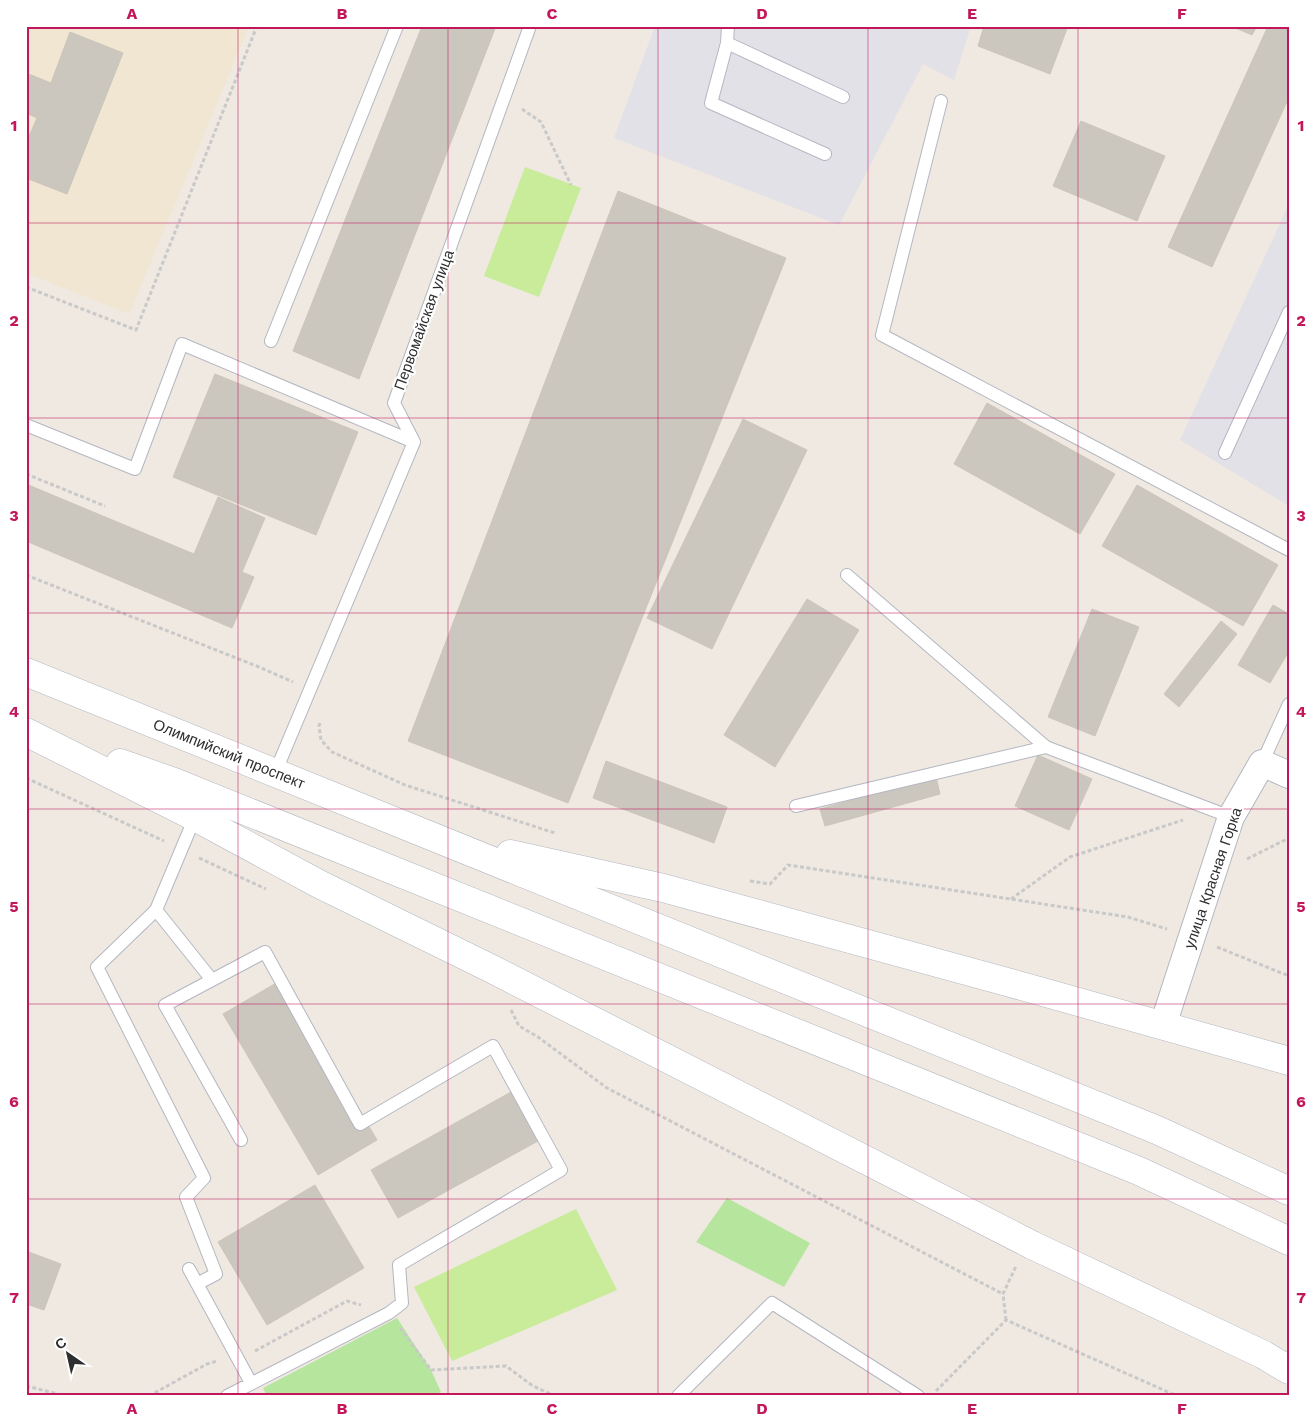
<svg xmlns="http://www.w3.org/2000/svg" width="1315" height="1422" viewBox="0 0 1315 1422" font-family="'Work Sans',sans-serif">
<rect width="100%" height="100%" fill="#efe9e1"/>
<path fill="#e3e1e8" d="M655,26h316l-17,54 -31,-16 -84,161 -225,-87z
M1289,204v302l-109,-66z"/>
<path fill="#f0e6d1" d="M26,26h223l-120,288 -103,-41z"/>
<path fill="#b6e59e" d="M727,1198l83,45 -26,44 -88,-45z
M397,1318l34,52 10,22 -10,4h-164l-4,-8z"/>
<path fill="#c9ec9a" d="M525,167l56,21 -42,109 -55,-21z
M576,1209l41,81 -165,71 -38,-74z"/>
<path fill="#cbc7bf" stroke="#cbc5ba" d="M422,26h74l-137,353 -66,-28z
M984,26h84l-18,48 -72,-28z
M1231,26h26l-5,9z
M1268,26h21v71l-77,170 -44,-20z
M70,32l53,21 -56,141 -41,-16v-35l11,-25 -11,-5v-40l25,10z
M1081,121l84,35 -28,65 -84,-35z
M618,191l168,67 -218,545 -160,-62z
M215,374l143,58 -42,103 -143,-58z
M987,403l128,71 -35,60 -126,-70z
M743,419l64,31 -95,199 -65,-31z
M26,484l168,70 24,-57 47,21 -23,54 12,5 -22,51 -206,-87z
M1137,485l141,80 -35,61 -141,-80z
M807,599l52,31 -84,137 -51,-32z
M1273,605l16,9v37l-19,32 -32,-18z
M1092,609l47,18 -44,109 -47,-19z
M1221,621l16,13 -58,73 -15,-13z
M1038,755l54,24 -23,51 -54,-24z
M606,761l121,46 -13,36 -121,-45z
M936,777l4,17 -115,32 -5,-17z
M283,979l94,161 -59,35 -95,-161z
M511,1092l27,49 -140,77 -27,-48z
M315,1185l49,83 -97,57 -49,-83z
M26,1251l35,13 -17,46 -18,-6z"/>
<g fill="none" stroke-linecap="round" stroke-linejoin="round">
<defs>
<path id="service" d="M728,26l-1,17 116,54
M727,43l-16,60 114,51
M941,101l-59,234 407,215
M271,341l126,-315
M26,425l109,44 47,-125 232,98
M1225,453l64,-141
M847,575l199,172 185,70
M1262,763l27,-59
M275,773l139,-331 -20,-39 136,-377
M796,806l250,-59
M195,817l-39,93 56,70
M156,910l-59,57 107,211 -18,19 30,77 -19,10
M189,1269l62,114
M227,1396l162,-83 13,-10 -3,-38 162,-95 -68,-124 -133,78 -95,-172 -100,53 76,135
M678,1396l94,-93 146,93"/>
<path id="minor" d="M1163,1025l68,-208 31,-54 27,12"/>
<path id="secondary" d="M26,672l1131,458 132,61
M26,732l169,85 124,67 173,85 540,276 232,110 25,15
M120,763l54,19 965,389 150,70
M510,854l153,34 344,94 282,79"/>
</defs>
<use href="#service" stroke="#b4b7c1" stroke-width="14"/>
<use href="#minor" stroke="#b4b7c1" stroke-width="28"/>
<use href="#secondary" stroke="#b4b7c1" stroke-width="29"/>
<path stroke="#c9c9c9" stroke-width="3" stroke-dasharray="4 2.5" stroke-linecap="butt" d="M522,109l19,13 30,63
M26,287l110,43 121,-304
M26,474l79,32
M26,575l233,92 34,15
M320,723l-1,3 2,14 11,12 73,33 150,48
M26,778l138,63
M199,858l67,31
M1247,859l42,-21
M750,881l20,3 18,-19 340,52 39,12
M1011,899l59,-42 113,-37
M1217,947l72,29
M511,1010l8,16 19,11 69,51 396,206
M1006,1320l-3,-26 13,-28
M400,1328l31,42 75,-4 27,20 22,10
M255,1351l92,-50 14,4
M26,1386l40,10
M936,1391l70,-71 171,76
M149,1396l58,-32 10,-3"/>
<use href="#service" stroke="#fff" stroke-width="12"/>
<use href="#minor" stroke="#fff" stroke-width="26"/>
<use href="#secondary" stroke="#fff" stroke-width="28"/>
</g>
<path fill="none" stroke="#c2185b" stroke-width="1" stroke-opacity="0.55" d="M238,26v1370M448,26v1370M658,26v1370M868,26v1370M1078,26v1370M26,223h1263M26,418h1263M26,613h1263M26,809h1263M26,1004h1263M26,1199h1263"/>
<g text-anchor="middle" stroke-width="4.5" stroke-linejoin="round" paint-order="stroke">
<g font-size="15" fill="#2e2e2e" stroke="#fff">
<text transform="translate(424 320) rotate(-70)" y="5">Первомайская улица</text>
<text transform="translate(229 754) rotate(22)" y="5">Олимпийский проспект</text>
<text transform="translate(1213 878) rotate(-71)" y="5">улица Красная Горка</text>
</g>
</g>
<rect width="1315" height="1422" fill="none" stroke="#ffffff" stroke-width="55"/>
<g transform="translate(68 1354) rotate(326)" stroke="#ffffff" stroke-width="4" paint-order="stroke">
<path d="M0-4L9 19L0 12L-9 19Z" fill="#2e2e2e"/>
<text y="-8" font-size="14" font-weight="bold" text-anchor="middle" fill="#2e2e2e">С</text>
</g>
<rect x="28" y="28" width="1260" height="1366" fill="none" stroke="#c2185b" stroke-width="2"/>
<g font-size="16" text-anchor="middle" font-weight="bold" fill="#c2185b">
<text x="132" y="19">A</text>
<text x="342" y="19">B</text>
<text x="552" y="19">C</text>
<text x="762" y="19">D</text>
<text x="972" y="19">E</text>
<text x="1182" y="19">F</text>
<text x="14" y="131">1</text>
<text x="1301" y="131">1</text>
<text x="14" y="326">2</text>
<text x="1301" y="326">2</text>
<text x="14" y="521">3</text>
<text x="1301" y="521">3</text>
<text x="14" y="717">4</text>
<text x="1301" y="717">4</text>
<text x="14" y="912">5</text>
<text x="1301" y="912">5</text>
<text x="14" y="1107">6</text>
<text x="1301" y="1107">6</text>
<text x="14" y="1303">7</text>
<text x="1301" y="1303">7</text>
<text x="132" y="1414">A</text>
<text x="342" y="1414">B</text>
<text x="552" y="1414">C</text>
<text x="762" y="1414">D</text>
<text x="972" y="1414">E</text>
<text x="1182" y="1414">F</text>
</g>
</svg>
